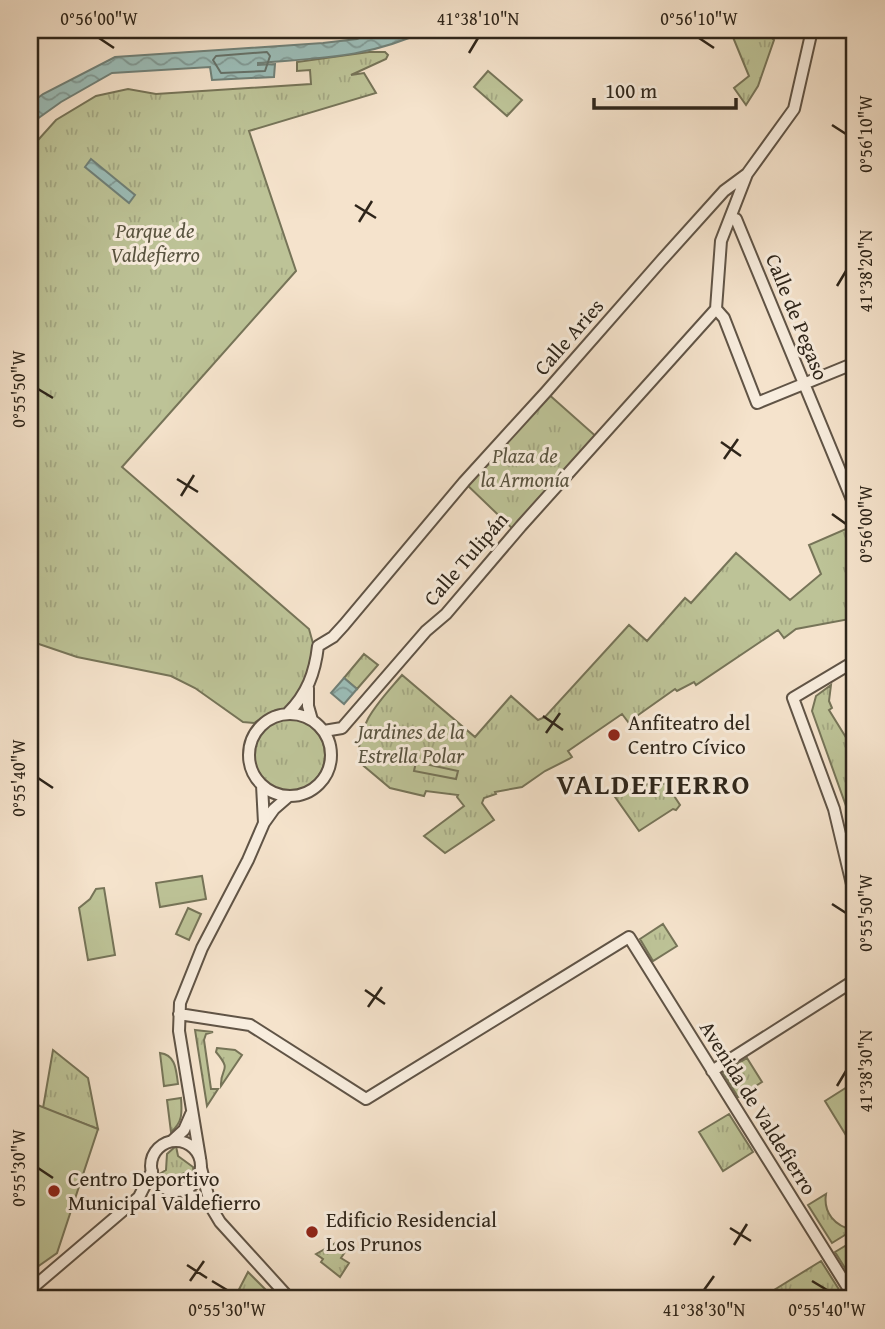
<svg xmlns="http://www.w3.org/2000/svg" width="885" height="1329" viewBox="0 0 885 1329" font-family="'Gentium Book Plus',serif">
<defs>
<pattern id="grass-tufts" width="24" height="20" patternUnits="userSpaceOnUse" patternTransform="scale(1.75)"><rect width="24" height="20" fill="#bdc397"/><path d="M3 7l-1-3M5 7V3M7 7l1-3M15 17l-1-3M17 17v-4M19 17l1-3" fill="none" stroke="#a3a782"/></pattern>
<pattern id="water-waves" width="16" height="10" patternUnits="userSpaceOnUse" patternTransform="scale(1.75)"><rect width="16" height="10" fill="#9cbeb9"/><path d="M0 5q4-4 8 0t8 0" fill="none" stroke="#809a96"/></pattern>
</defs>
<rect width="100%" height="100%" fill="#f5e3cc"/>
<filter id="stains"><feTurbulence type="fractalNoise" baseFrequency=".00286" numOctaves="4"/><feColorMatrix values="0 0 0 0 .2 0 0 0 0 .09 0 0 0 0 .02 0 0 0 .5 -.17"/></filter>
<radialGradient id="worn" r=".72"><stop offset=".6" stop-color="#630" stop-opacity="0"/><stop offset="1" stop-color="#630" stop-opacity=".3"/></radialGradient>
<path fill="url(#grass-tufts)" stroke="#767458" stroke-width="2" d="M730,30h34l10,10 -16,46 -12,19 -12,-17 15,-12z
M369,52h16l3,3 -2,4 -35,16 13,-2 12,20 -127,38 47,140 -174,196 187,162 5,18 -13,48 -12,13 -13,2 -22,13 -11,-1 -48,-34 -24,-12 -94,-19 -47,-16v-492l26,-29 40,-24 32,-7 28,5 155,-10 -1,-14 -13,1v-9z
M488,71l34,29 -15,16 -33,-29z
M546,392l53,47 -83,93 -52,-50z
M855,525v93l-59,11 -12,9 -6,-8 -82,55 -2,-3 -17,9 -2,-2 -41,29 3,5 -5,4 -10,-13 -54,37 4,6 -3,2 -24,12 -23,16 -27,5 1,2 -12,4 -2,5 12,17 -49,33 -21,-17 40,-30 -7,-9 1,-2 -32,-4 -2,5 -34,-8 -31,-26c-3,-39 20,-60 43,-87l73,62 36,-41 27,24 7,-3 84,-92 18,16 38,-43 6,5 45,-50 54,47 31,-26 -12,-29z
M364,654l14,11 -21,24 -13,-11z
M831,685l-2,16 3,7 -3,2 26,42v89l-9,-35 -34,-95 4,-15z
M253 755a36 36 0 1 1 72 0a36 36 0 1 1-72 0Z
M659,781l8,4 13,20 -4,5 -3,-1 -34,22 -26,-37z
M663,924l14,22 -24,15 -13,-22z
M195,1030l18,2 -7,2 -2,6 7,49h7l-11,17z
M217,1048l18,2 7,5 -21,31c-1,-19 12,-14 -5,-34z
M53,1050l35,28 10,51 -55,-21z
M160,1053c16,2 16,17 18,31l-14,2z
M747,1058l15,24 -24,15 -15,-24z
M181,1098c1,14 2,24 -10,34l-4,-32z
M729,1114l24,38 -30,19 -24,-39z
M176,1146l2,10 15,11 1,9 -9,-3 -19,6 -8,-4 8,-5 1,-16z
M826,1194c-3,19 9,32 27,36l-21,13 -24,-38z
M855,1240v44l-20,-32z
M339,1241l6,11 -4,6 8,5 -9,14 -19,-15 2,-3 -7,-5z
M821,1261l24,38h-65l-6,-9z
M248,1272l27,27h-41z"/>
<path fill="#bdc397" stroke="#767458" stroke-width="2" d="M416,762l42,9 -2,8 -42,-8z
M202,876l4,23 -46,8 -4,-24z
M104,888l11,67 -27,5 -9,-52 11,-9 6,-10z
M188,908l13,6 -12,26 -13,-6z
M855,1082v68l-30,-49z
M30,1102l68,27 -41,124 -27,19z"/>
<path fill="url(#water-waves)" stroke="#708179" stroke-width="2" d="M378,30h49c-58,28 -107,28 -169,33v2l17,-1 -1,13 -62,3 -2,-13 -98,6 -51,29 -31,22v-20l13,-10 72,-37 208,-14 34,-4z
M91,159l44,36 -6,8 -44,-36z
M344,678l13,11 -13,15 -13,-11z"/>
<g fill="none" stroke-linecap="round" stroke-linejoin="round">
<path stroke="#65726a" stroke-width="2" d="M267,52l3,4 -5,15 -44,2 -8,-13 3,-4z"/>
<defs>
<path id="tertiary" d="M736,219l119,288
M716,309l5,-68 26,-67 47,-65 18,-79
M716,309l8,9 33,85 98,-40
M855,661l-62,37 41,111 21,88
M308,688v18l4,14
M288,713c19,-19 27,-40 30,-67l15,-9 11,-12 120,-143 82,-90 114,-130 64,-71 23,-17
M249 755a41 41 0 1 1 82 0a41 41 0 1 1-82 0Z
M324,731l18,-3 84,-97 20,-17 75,-88 195,-217
M262,785l2,38
M179,1014l71,11 116,74 263,-162 226,362
M712,1071l143,-91
M172,1141l12,-11 7,-16
M151 1166a25 25 0 1 1 50 0a25 25 0 1 1-50 0Z
M200,1158l-21,-127 1,-28 22,-55 46,-88 16,-37 10,-14 15,-13
M201,1168l10,39 9,15 70,77
M181,1190l30,17
M30,1290l109,-93 13,-26"/>
</defs>
<use href="#tertiary" stroke="#605446" stroke-width="14"/>
<use href="#tertiary" stroke="#f8edde" stroke-width="10"/>
</g>
<path fill="none" stroke="#2e251a" stroke-width="2.5" d="M99,38l15,10M699,38l15,10M469,53l9,-15M832,125l14,9M355,205l21,13M359,222l13,-21M837,286l9,-15M38,389l15,9M721,442l20,14M724,459l14,-20M177,479l21,13M181,496l13,-21M832,514l14,10M543,716l20,14M546,733l14,-20M38,778l15,10M832,904l14,9M365,990l20,14M368,1007l14,-20M837,1086l9,-15M38,1168l15,10M730,1228l21,13M734,1245l13,-21M187,1265l20,13M190,1281l14,-20M212,1281l15,9M812,1281l15,9M704,1290l10,-14"/>
<g fill="#8f2418" stroke="#f8edde" stroke-width="2.5">
<circle cx="614" cy="735" r="7"/>
<circle cx="54" cy="1191" r="7"/>
<circle cx="312" cy="1232" r="7"/>
</g>
<g text-anchor="middle" stroke-width="6" stroke-linejoin="round" paint-order="stroke">
<g font-size="21" font-style="italic" fill="#595440" stroke="#f8edde">
<text x="155" y="238">Parque de<tspan x="155" dy="24">Valdefierro</tspan></text>
<text x="525" y="463">Plaza de<tspan x="525" dy="24">la Armonía</tspan></text>
<text x="411" y="739">Jardines de la<tspan x="411" dy="24">Estrella Polar</tspan></text>
</g>
<g font-size="21" fill="#2e251a" stroke="#f8edde">
<text transform="translate(797 317) rotate(68)" y="7">Calle de Pegaso</text>
<text transform="translate(569 337) rotate(-49)" y="7">Calle Aries</text>
<text transform="translate(466 559) rotate(-49)" y="7">Calle Tulipán</text>
<text transform="translate(758 1108) rotate(58)" y="7">Avenida de Valdefierro</text>
</g>
<g font-size="21" fill="#2e251a" stroke="#f8edde" text-anchor="start">
<text x="628" y="730">Anfiteatro del<tspan x="628" dy="24">Centro Cívico</tspan></text>
<text x="68" y="1186">Centro Deportivo<tspan x="68" dy="24">Municipal Valdefierro</tspan></text>
<text x="326" y="1227">Edificio Residencial<tspan x="326" dy="24">Los Prunos</tspan></text>
</g>
<g font-size="28" font-weight="bold" letter-spacing="2" fill="#2e251a" stroke="#f8edde">
<text x="654" y="794">VALDEFIERRO</text>
</g>
</g>
<rect width="885" height="1329" fill="none" stroke="#f5e3cc" stroke-width="77"/>
<path d="M594 98v10h142v-10" fill="none" stroke="#2e251a" stroke-width="3.5"/>
<text x="605" y="98" font-size="21" fill="#2e251a" stroke="#f8edde" stroke-width="5" paint-order="stroke">100 m</text>
<rect x="38" y="38" width="808" height="1252" fill="none" stroke="#2e251a" stroke-width="2.5"/>
<g font-size="18" text-anchor="middle" fill="#2e251a">
<text x="99" y="25">0°56'00"W</text>
<text x="478" y="25">41°38'10"N</text>
<text x="699" y="25">0°56'10"W</text>
<text transform="translate(866 134) rotate(-90)" y="6">0°56'10"W</text>
<text transform="translate(866 271) rotate(-90)" y="6">41°38'20"N</text>
<text transform="translate(19 389) rotate(-90)" y="6">0°55'50"W</text>
<text transform="translate(866 524) rotate(-90)" y="6">0°56'00"W</text>
<text transform="translate(19 778) rotate(-90)" y="6">0°55'40"W</text>
<text transform="translate(866 913) rotate(-90)" y="6">0°55'50"W</text>
<text transform="translate(866 1071) rotate(-90)" y="6">41°38'30"N</text>
<text transform="translate(19 1168) rotate(-90)" y="6">0°55'30"W</text>
<text x="227" y="1316">0°55'30"W</text>
<text x="704" y="1316">41°38'30"N</text>
<text x="827" y="1316">0°55'40"W</text>
</g>
<rect width="100%" height="100%" filter="url(#stains)"/>
<rect width="100%" height="100%" fill="url(#worn)"/>
</svg>
